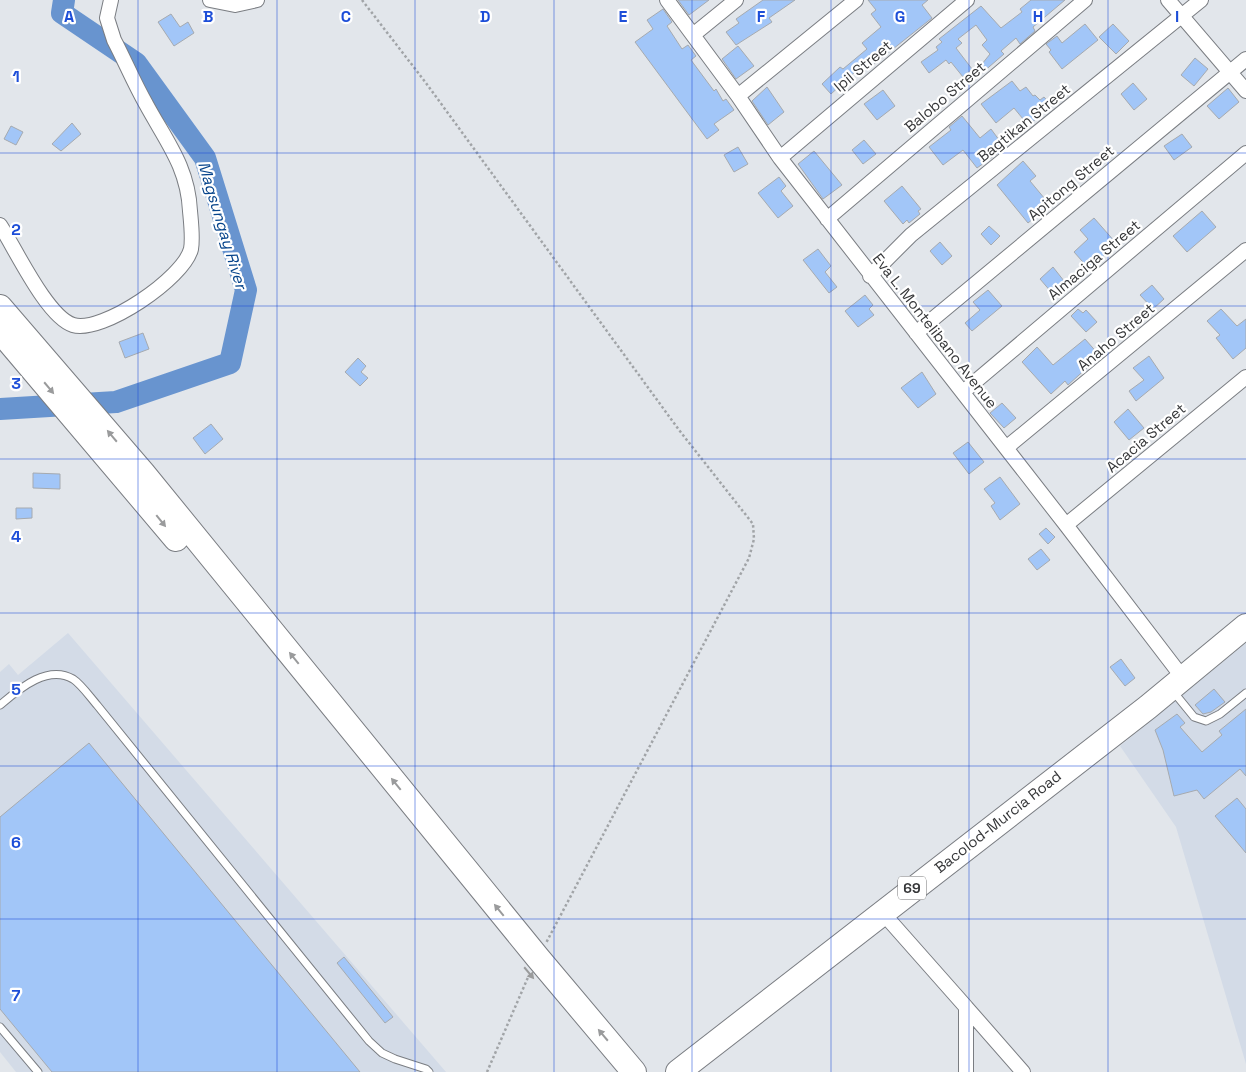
<svg xmlns="http://www.w3.org/2000/svg" width="1246" height="1072" viewBox="0 0 1246 1072" font-family="'Space Grotesk',sans-serif">
<rect width="100%" height="100%" fill="#e2e6eb"/>
<path fill="#d3dbe7" d="M68,633l378,439h-430l-16,-20v-380l9,-8 9,11z
M1246,643v421l-70,-237 -56,-81z"/>
<g fill="none" stroke-linecap="round" stroke-linejoin="round">
<path stroke="#6894cf" stroke-width="22" d="M0,409l116,-7 114,-39 16,-73 -41,-132 -69,-95 -74,-50 2,-13"/>
</g>
<path fill="#a2c6f8" stroke="#a6aaaf" d="M678,0h31l-20,15z
M763,0h32l-26,18 3,4 -36,23 -10,-13 13,-9 -3,-4z
M868,0h60l-6,5 10,13 -73,58 -4,-4 -24,22 -9,-10 18,-17 3,2 24,-20 -5,-6 19,-16 -10,-13 5,-4z
M1031,0h34l-32,27 2,4 -15,13 -4,-6 -15,13 3,3 -22,19 -4,-4 12,-15 -8,-9 5,-5 -11,-15 -18,14 4,4 -6,5 16,21 -9,8 -12,-15 -2,2 -3,-4 -17,13 -8,-11 17,-12 -2,-3 6,-5 -3,-3 42,-33 20,22 21,-16 -2,-3z
M663,9l9,13 -5,4 15,23 6,-4 8,11 -5,4 23,31 2,-2 7,12 3,-2 8,11 -20,14 5,6 -12,9 -72,-97 18,-13 -6,-9z
M171,14l9,13 8,-5 6,11 -20,13 -16,-24z
M1085,24l13,16 -36,29 -13,-17 2,-2 -5,-6 11,-8 5,7z
M1113,24l16,17 -13,13 -17,-17z
M738,46l16,20 -18,13 -14,-20z
M1195,58l13,11 -14,17 -13,-11z
M1012,81l8,10 6,-4 7,9 2,-1 5,5 4,-3 8,9 -21,17 -5,-6 -3,2 -9,-11 -18,15 -15,-19z
M1133,83l14,16 -13,11 -13,-16z
M767,87l17,25 -16,13 -16,-24z
M1228,88l11,14 -20,17 -12,-13z
M883,90l12,16 -18,14 -13,-16z
M962,116l18,22 11,-9 14,19 -28,20 -14,-18 -20,15 -14,-18 22,-17 -2,-3z
M72,123l9,11 -20,17 -9,-7z
M11,126l12,6 -7,13 -12,-6z
M1182,134l10,13 -18,13 -10,-14z
M864,140l12,14 -13,10 -11,-14z
M738,147l10,17 -14,8 -10,-17z
M814,151l28,34 -19,14 -25,-35z
M1023,161l13,15 -6,5 20,24 -22,18 -31,-38z
M779,177l7,9 -5,5 12,15 -15,12 -20,-25z
M902,186l19,23 -3,2 2,3 -11,9 -2,-3 -4,4 -19,-23z
M1202,211l14,16 -29,25 -14,-16z
M1094,218l22,25 -26,27 -16,-18 14,-13 -8,-9z
M989,226l11,10 -9,9 -10,-11z
M940,242l12,14 -10,9 -12,-14z
M818,249l13,17 -6,6 12,15 -8,6 -26,-33z
M1053,267l15,19 -8,8 -4,-5 -4,4 -12,-14z
M1152,285l12,14 -11,10 -13,-14z
M988,290l14,16 -30,25 -7,-8 15,-13 -7,-8z
M865,295l8,10 -4,4 5,6 -16,12 -13,-16z
M1078,309l5,4 3,-3 11,12 -11,10 -15,-16z
M1221,309l16,17 9,-7v29l-13,11 -17,-21 4,-3 -13,-14z
M143,333l6,16 -24,9 -6,-16z
M1085,339l15,17 -32,29 -3,-4 -14,13 -29,-32 15,-15 16,18z
M1149,356l15,22 -28,23 -7,-10 15,-11 -11,-12z
M358,358l8,8 -5,6 7,6 -8,8 -15,-14z
M922,372l14,22 -18,14 -17,-20z
M1002,403l14,15 -12,10 -14,-15z
M1128,409l16,19 -15,12 -15,-18z
M211,424l12,15 -18,15 -12,-16z
M968,442l16,20 -15,12 -16,-21z
M33,473l27,1v15l-27,-1z
M1000,477l20,27 -20,16 -9,-14 4,-3 -11,-14z
M16,508h16v10l-16,1z
M1046,528l9,9 -7,7 -9,-10z
M1041,549l9,11 -13,10 -9,-11z
M1121,659l14,19 -10,8 -15,-19z
M1214,689l11,13 -14,10 -8,2 -8,-9z
M1246,709v67l-6,-7 -36,30 -7,-9 -23,6 -11,-46 -8,-20 22,-16 8,9 -5,4 22,25 20,-17 -3,-4z
M89,743l271,329h-308l-52,-63v-192z
M1237,798l9,11v44l-31,-37z
M344,957l49,60 -8,6 -48,-60z"/>
<g fill="none" stroke-linecap="round" stroke-linejoin="round">
<defs>
<path id="service" d="M1172,690l22,27 12,4 14,-7 26,-21
M0,705c18,-15 47,-41 73,-26 8,5 17,18 24,26l272,336 13,12 13,6 31,10 3,3
M0,1027l38,45"/>
<path id="minor" d="M210,0l25,5 22,-5
M667,0l71,96 42,62 286,367 117,153
M1168,0l78,91
M693,35l43,-35
M738,96l118,-96
M780,158l187,-158
M827,219l258,-219
M0,225c15,23 47,92 73,100 29,9 111,-47 118,-76 2,-11 0,-27 -1,-38 -2,-44 -24,-70 -44,-107 -12,-21 -21,-43 -32,-64l-7,-22 4,-18
M870,276l41,-41 290,-235
M916,333l330,-274
M963,392l283,-239
M1006,448l240,-198
M1066,525l180,-148
M882,912l84,95v65
M966,1007l57,65"/>
<path id="trunk" d="M0,307l143,166 395,485 96,114
M0,331l176,208
M678,1072l470,-365 98,-81"/>
</defs>
<use href="#service" stroke="#7a7d82" stroke-width="9"/>
<use href="#minor" stroke="#7a7d82" stroke-width="16"/>
<use href="#trunk" stroke="#7a7d82" stroke-width="26"/>
<path stroke="#a1a4a7" stroke-width="2.5" stroke-dasharray="2.5 2.5" stroke-linecap="butt" d="M362,0l64,83 253,347 74,94 1,15 -5,19 -203,385
M487,1072l42,-97"/>
<use href="#service" stroke="#fff" stroke-width="7"/>
<use href="#minor" stroke="#fff" stroke-width="14"/>
<use href="#trunk" stroke="#fff" stroke-width="24"/>
</g>
<defs><path id="oneway-solid" d="M-6-.8H1V-3.2L6.5 0L1 3.2V.8H-6Z" transform="scale(1.25)"/></defs>
<g fill="#9a9b9c">
<use href="#oneway-solid" transform="translate(49 388) rotate(50)"/>
<use href="#oneway-solid" transform="translate(112 436) rotate(-130)"/>
<use href="#oneway-solid" transform="translate(161 521) rotate(51)"/>
<use href="#oneway-solid" transform="translate(294 658) rotate(-129)"/>
<use href="#oneway-solid" transform="translate(396 784) rotate(-129)"/>
<use href="#oneway-solid" transform="translate(499 910) rotate(-129)"/>
<use href="#oneway-solid" transform="translate(529 973) rotate(50)"/>
<use href="#oneway-solid" transform="translate(603 1035) rotate(-130)"/>
</g>
<path fill="none" stroke="#1d4ed8" stroke-width="1" stroke-opacity="0.55" d="M138,0v1072M277,0v1072M415,0v1072M554,0v1072M692,0v1072M831,0v1072M969,0v1072M1108,0v1072M0,153h1246M0,306h1246M0,459h1246M0,613h1246M0,766h1246M0,919h1246"/>
<g text-anchor="middle" stroke-width="4.5" stroke-linejoin="round" paint-order="stroke">
<rect fill="#fff" stroke="#727374" stroke-width="1" x="898" y="876.5" width="28" height="23" rx="4"/>
<g font-size="14" font-weight="bold" fill="#363739">
<text x="912" y="893">69</text>
</g>
<g font-size="15" fill="#363739" stroke="#fff">
<text transform="translate(863 66) rotate(-40)" y="5">Ipil Street</text>
<text transform="translate(945 97) rotate(-40)" y="5">Balobo Street</text>
<text transform="translate(1024 123) rotate(-39)" y="5">Bagtikan Street</text>
<text transform="translate(1071 183) rotate(-40)" y="5">Apitong Street</text>
<text transform="translate(1094 260) rotate(-40)" y="5">Almaciga Street</text>
<text transform="translate(935 331) rotate(52)" y="5">Eva L. Montelibano Avenue</text>
<text transform="translate(1116 337) rotate(-40)" y="5">Anaho Street</text>
<text transform="translate(1146 438) rotate(-40)" y="5">Acacia Street</text>
<text transform="translate(998 822) rotate(-38)" y="5">Bacolod-Murcia Road</text>
</g>
<g font-size="16" font-style="italic" fill="#06448b" stroke="#fff">
<text transform="translate(223 225) rotate(73)" y="6">Magsungay River</text>
</g>
</g>
<g font-size="16" text-anchor="middle" font-weight="bold" fill="#1d4ed8" stroke="#fff" stroke-width="4.5" stroke-linejoin="round" paint-order="stroke">
<text x="69" y="22">A</text>
<text x="208" y="22">B</text>
<text x="346" y="22">C</text>
<text x="485" y="22">D</text>
<text x="623" y="22">E</text>
<text x="761" y="22">F</text>
<text x="900" y="22">G</text>
<text x="1038" y="22">H</text>
<text x="1177" y="22">I</text>
<text x="16" y="82">1</text>
<text x="16" y="235">2</text>
<text x="16" y="389">3</text>
<text x="16" y="542">4</text>
<text x="16" y="695">5</text>
<text x="16" y="848">6</text>
<text x="16" y="1001">7</text>
</g>
</svg>
